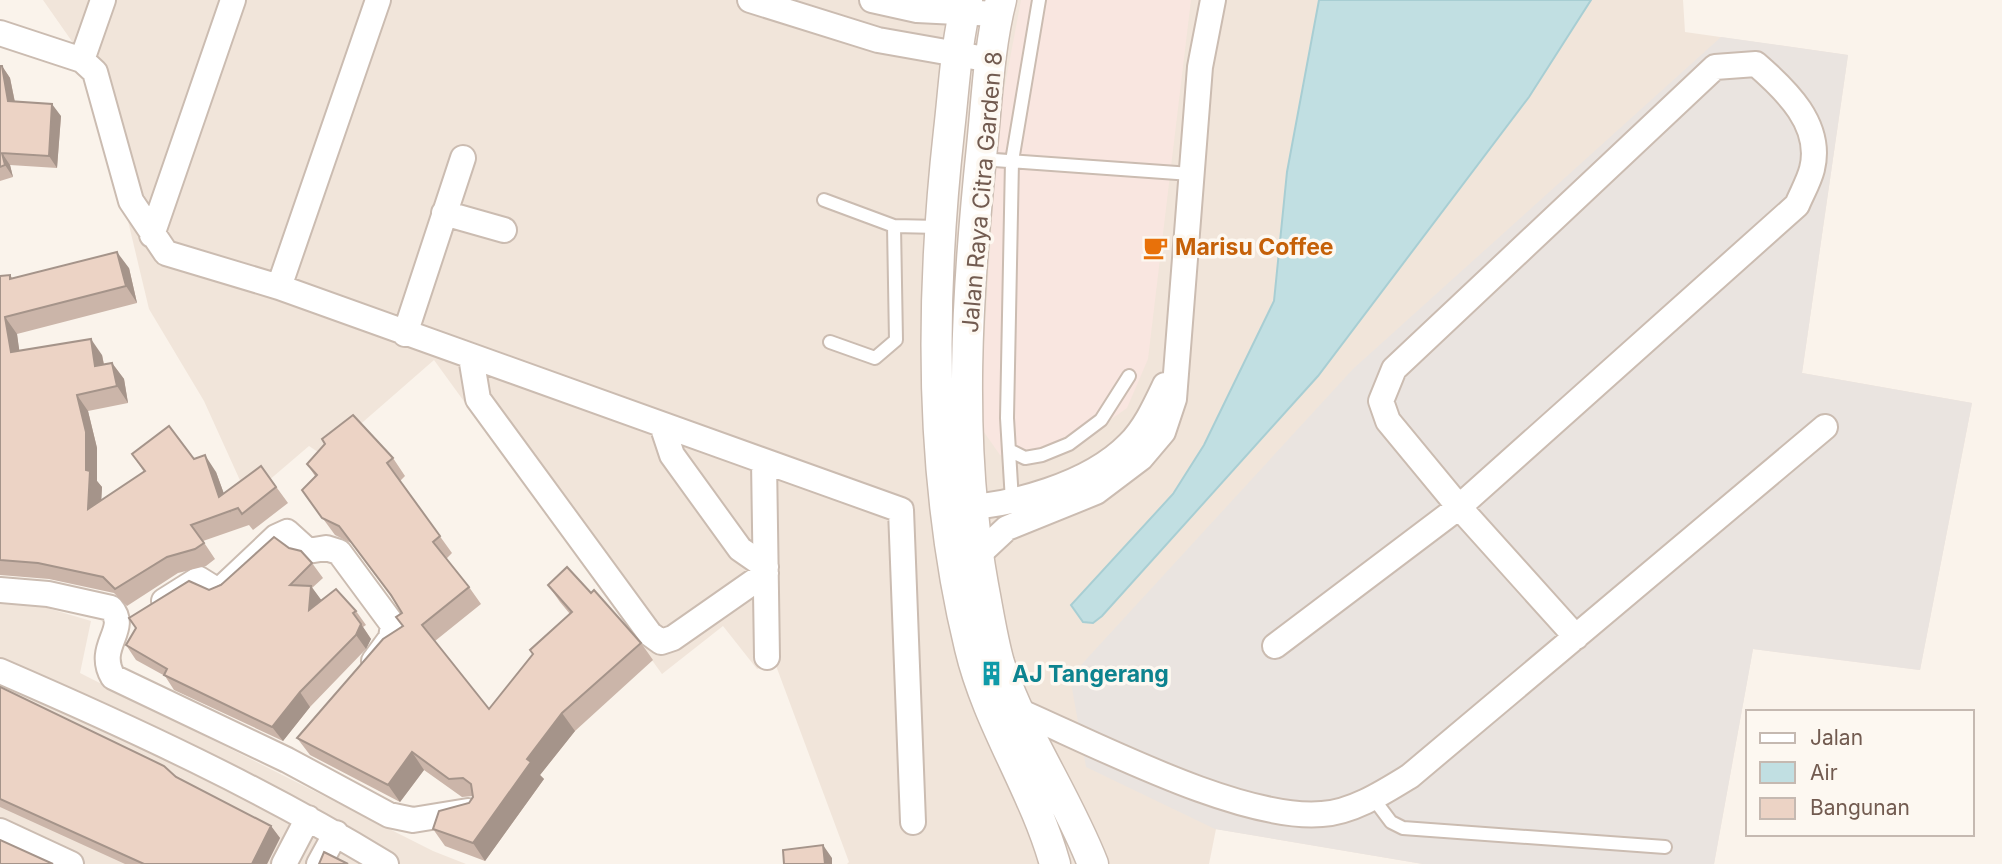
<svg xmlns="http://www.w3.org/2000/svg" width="2002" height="864" viewBox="0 0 2002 864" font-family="Inter,sans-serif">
<rect width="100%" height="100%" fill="#faf3eb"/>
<path fill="#f1e5da" d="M43,0h1640l2,32 163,23 -46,318 170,30 -52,267 -167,-21 -39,215h-291l-207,-35 -7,35h-362l2,-2 -74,-199 -18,6 -34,-43 -61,48 -228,-314 -110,96 -15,-10 -61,52 -44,-97 -55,-92 -57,-239z
M0,594l91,27 -11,52 353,178 33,13h-466z"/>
<path fill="#f9e6e0" d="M1021,0h170l-43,359 -21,49 -59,42 -36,15 -32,-10 -21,-30 19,-303z"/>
<path fill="#eae4e0" d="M1721,37l127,18 -46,318 170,30 -52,267 -167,-21 -39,215h-291l-208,-35 -129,-62 -16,-90 283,-308z"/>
<path fill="#c1dfe2" stroke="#a8ced3" stroke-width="2" d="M1319,0h272l-62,97 -211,279 -216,240 -9,7 -10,-1 -12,-17 102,-111 31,-49 70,-144 13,-129z"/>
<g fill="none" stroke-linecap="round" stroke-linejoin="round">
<defs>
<path id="service" d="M981,159l210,15
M824,200l70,26 45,1
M830,342l45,16 21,-18 -2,-114
M1009,450l16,8 17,-3 27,-11 32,-24 28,-44
M1012,501l-5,-83 5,-257 27,-161
M1373,798l18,24 12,6 262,19"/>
<path id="minor" d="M750,0l128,40 113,20
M872,0l45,10 80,4
M0,33l82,27 13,12 36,129 35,52 113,34 622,223 12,312
M82,60l21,-60
M444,213l60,17
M152,235l81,-235
M279,287l99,-287
M405,334l58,-176
M471,357l7,42 172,235 11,8 12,-4 93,-65
M662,425l10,30 68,94 26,18
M764,461l3,196
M956,508c55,-2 133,-23 173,-64 16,-16 26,-38 36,-59
M978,555l29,-27 89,-36 45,-34 22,-26 11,-33 26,-332 13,-67
M0,590l48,4 63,14c19,22 -16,38 2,69l174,83 102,55 24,5 55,-9
M164,601l35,-22 16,10 7,-1 54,-51 11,-5 21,19 18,-3 13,4 54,73 -2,13 -17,23
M1275,646l184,-139 338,-302c5,-12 12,-24 15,-36 11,-44 -26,-79 -56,-105l-41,3 -321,302 -13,32 7,20 71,86 117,130
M0,671c132,57 263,118 386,193
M1009,713l10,-2c76,33 223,110 303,103 31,-2 62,-22 88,-38l415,-349
M0,831l71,33
M284,864l24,-46
M319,864l17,-31"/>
<path id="tertiary" d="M967,0c-11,43 -13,88 -18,131 -19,171 -20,349 21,517 18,76 64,141 85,216
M1001,0c-12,47 -14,98 -19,147 -15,145 -25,294 1,438 5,26 9,53 16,78 23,70 67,132 94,201"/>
</defs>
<use href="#service" stroke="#cbbcb1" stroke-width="16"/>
<use href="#minor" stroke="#cbbcb1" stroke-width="28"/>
<use href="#tertiary" stroke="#cbbcb1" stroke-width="33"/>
<use href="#service" stroke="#fff" stroke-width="12"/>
<use href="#minor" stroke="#fff" stroke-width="24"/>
<use href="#tertiary" stroke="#fff" stroke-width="30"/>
</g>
<path fill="#cbb5a9" d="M0,66h2l8,12 5,24 46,14 -4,52 -47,-3 3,12 -13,4z
M129,268l8,35 -120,31 2,17 83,4 2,9 8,-1 12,16 4,24 -40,8 9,37v33l5,6 -1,14 43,-29 -12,-18 62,5 22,13 8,22 37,-28 27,37 -35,27 -4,-5 -46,16 12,18 -9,7 -28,7 -51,33 -13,-13 -65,-14 -49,-4v-299l10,-1 3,4z
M393,458l12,18 -5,5 52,72 -6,6 23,28 12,17 -46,37 54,68 81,-95 -10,-12 -12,-17 43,8 50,50 12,17 -78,71 -35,44 4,4 -59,82 -40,-15 -12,-17 36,-26 4,-7 -11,1 -38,-27 -24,32 -90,-47 -13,-17 105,-112 -6,-9 6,-4 -7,-11 -44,-59 -16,-8 -33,-45 13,-14 -8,-12z
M289,548l23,15 11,15 -11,10 9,12 35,11 10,14 -3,2 8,12 -5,10 -56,58 -27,34 -109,-51 -9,-14 -29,-16 -10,-15 83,-55z
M0,687l271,139 9,12 -13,26h-142l-125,-57z"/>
<path fill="#a5948a" d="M2,66l8,12 7,35 -9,-12z
M52,104l9,12 -4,52 -8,-12z
M2,153l8,12 3,12 -8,-12z
M117,252l12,16 8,35 -11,-17z
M5,317l12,17 5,35 -11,-17z
M91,339l11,16 5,27 -12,-16z
M112,363l12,16 4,24 -11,-17z
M77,395l11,16 9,37v33l5,6 -2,38 -12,-16 -2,-39z
M205,455l11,17 15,41 -12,-16z
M311,586l11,15 -13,9z
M361,624l10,15 -5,10 -10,-14z
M300,692l10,15 -27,34 -11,-14z
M562,713l13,18 -35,44 4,4 -59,82 -12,-18 54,-84z
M412,752l12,18 -24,32 -12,-17z
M271,826l9,12 -13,26h-15z
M823,845l9,13v6h-7z"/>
<path fill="#ecd3c5" stroke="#a5948a" stroke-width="2" d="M0,66h2l6,35 44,3 -3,52 -47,-3 3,12 -5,2z
M117,252l9,34 -121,31 6,35 80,-13 4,27 17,-3 5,23 -40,9 9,37v38l4,1 -2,38 57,-38 -13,-17 37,-28 25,33 11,-4 14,42 42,-31 15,21 -34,27 -4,-6 -47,17 13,18 -9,6 -28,8 -52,32 -12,-12 -65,-14 -38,-3v-284l10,-1v4z
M353,415l40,43 -6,5 53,73 -7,6 36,45 -47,38 67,84 44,-55 -3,-4 42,-38 -24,-27 19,-18 24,26 3,-3 47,53 -79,70 -35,46 4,3 -58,81 -40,-14 6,-18 30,-8 4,-6 -2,-13 -8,-6 -14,1 -37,-27 -24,33 -91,-47 86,-99 20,-13 -7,-9 6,-4 -11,-18 -52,-69 -17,-8 -20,-28 15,-15 -10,-11 18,-20 -3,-5z
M274,537l15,11 12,3 11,12 -22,22 21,1 -2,24 27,-21 20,22 -3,2 8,11 -5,11 -56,57 -28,35 -108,-52 3,-6 -41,-24 10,-17 -7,-10 60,-37 20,9 12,-5z
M0,687l164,79 12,11 95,49 -19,38h-108l-144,-65z
M0,840l53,24h-53z
M823,845l2,19h-41l-1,-14z
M324,852l24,12h-29z"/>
<defs>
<symbol id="cafe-bare" viewBox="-9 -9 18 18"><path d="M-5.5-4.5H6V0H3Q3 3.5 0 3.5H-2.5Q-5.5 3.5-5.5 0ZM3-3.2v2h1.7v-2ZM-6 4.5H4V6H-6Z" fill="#e8710a" stroke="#fdf8f1" stroke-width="2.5" paint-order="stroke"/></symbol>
<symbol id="building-bare" viewBox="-9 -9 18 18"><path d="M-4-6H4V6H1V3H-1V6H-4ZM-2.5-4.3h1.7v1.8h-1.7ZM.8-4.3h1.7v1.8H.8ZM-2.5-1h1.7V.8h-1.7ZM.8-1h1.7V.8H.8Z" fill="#0f9aa8" stroke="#fdf8f1" stroke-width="2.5" paint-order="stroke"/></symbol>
</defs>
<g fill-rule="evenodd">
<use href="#cafe-bare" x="1138" y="230" width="35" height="35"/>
<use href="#building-bare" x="974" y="656" width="35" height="35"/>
</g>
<g text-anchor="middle" stroke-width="7" stroke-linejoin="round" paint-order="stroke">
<g font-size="23" fill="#725b50" stroke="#fdf8f1">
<text transform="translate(982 192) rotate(-85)" y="8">Jalan Raya Citra Garden 8</text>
</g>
<g font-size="23" font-weight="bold" fill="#c56008" stroke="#fdf8f1" text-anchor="start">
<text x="1175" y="255">Marisu Coffee</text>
</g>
<g font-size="23" font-weight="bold" fill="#0d838f" stroke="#fdf8f1" text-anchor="start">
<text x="1012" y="682">AJ Tangerang</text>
</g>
</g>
<rect x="1746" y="710" width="228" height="126" fill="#fdf8f1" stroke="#c5b9b1" stroke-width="2"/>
<rect x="1760" y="733" width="35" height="10" fill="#ffffff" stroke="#c5b9b1" stroke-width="2"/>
<text x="1810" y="745" font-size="21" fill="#725b50">Jalan</text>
<rect x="1760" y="762" width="35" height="21" fill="#c1dfe2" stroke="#c5b9b1" stroke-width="2"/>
<text x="1810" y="780" font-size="21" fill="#725b50">Air</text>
<rect x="1760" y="798" width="35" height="21" fill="#ecd3c5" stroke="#c5b9b1" stroke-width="2"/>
<text x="1810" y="815" font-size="21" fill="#725b50">Bangunan</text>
</svg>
